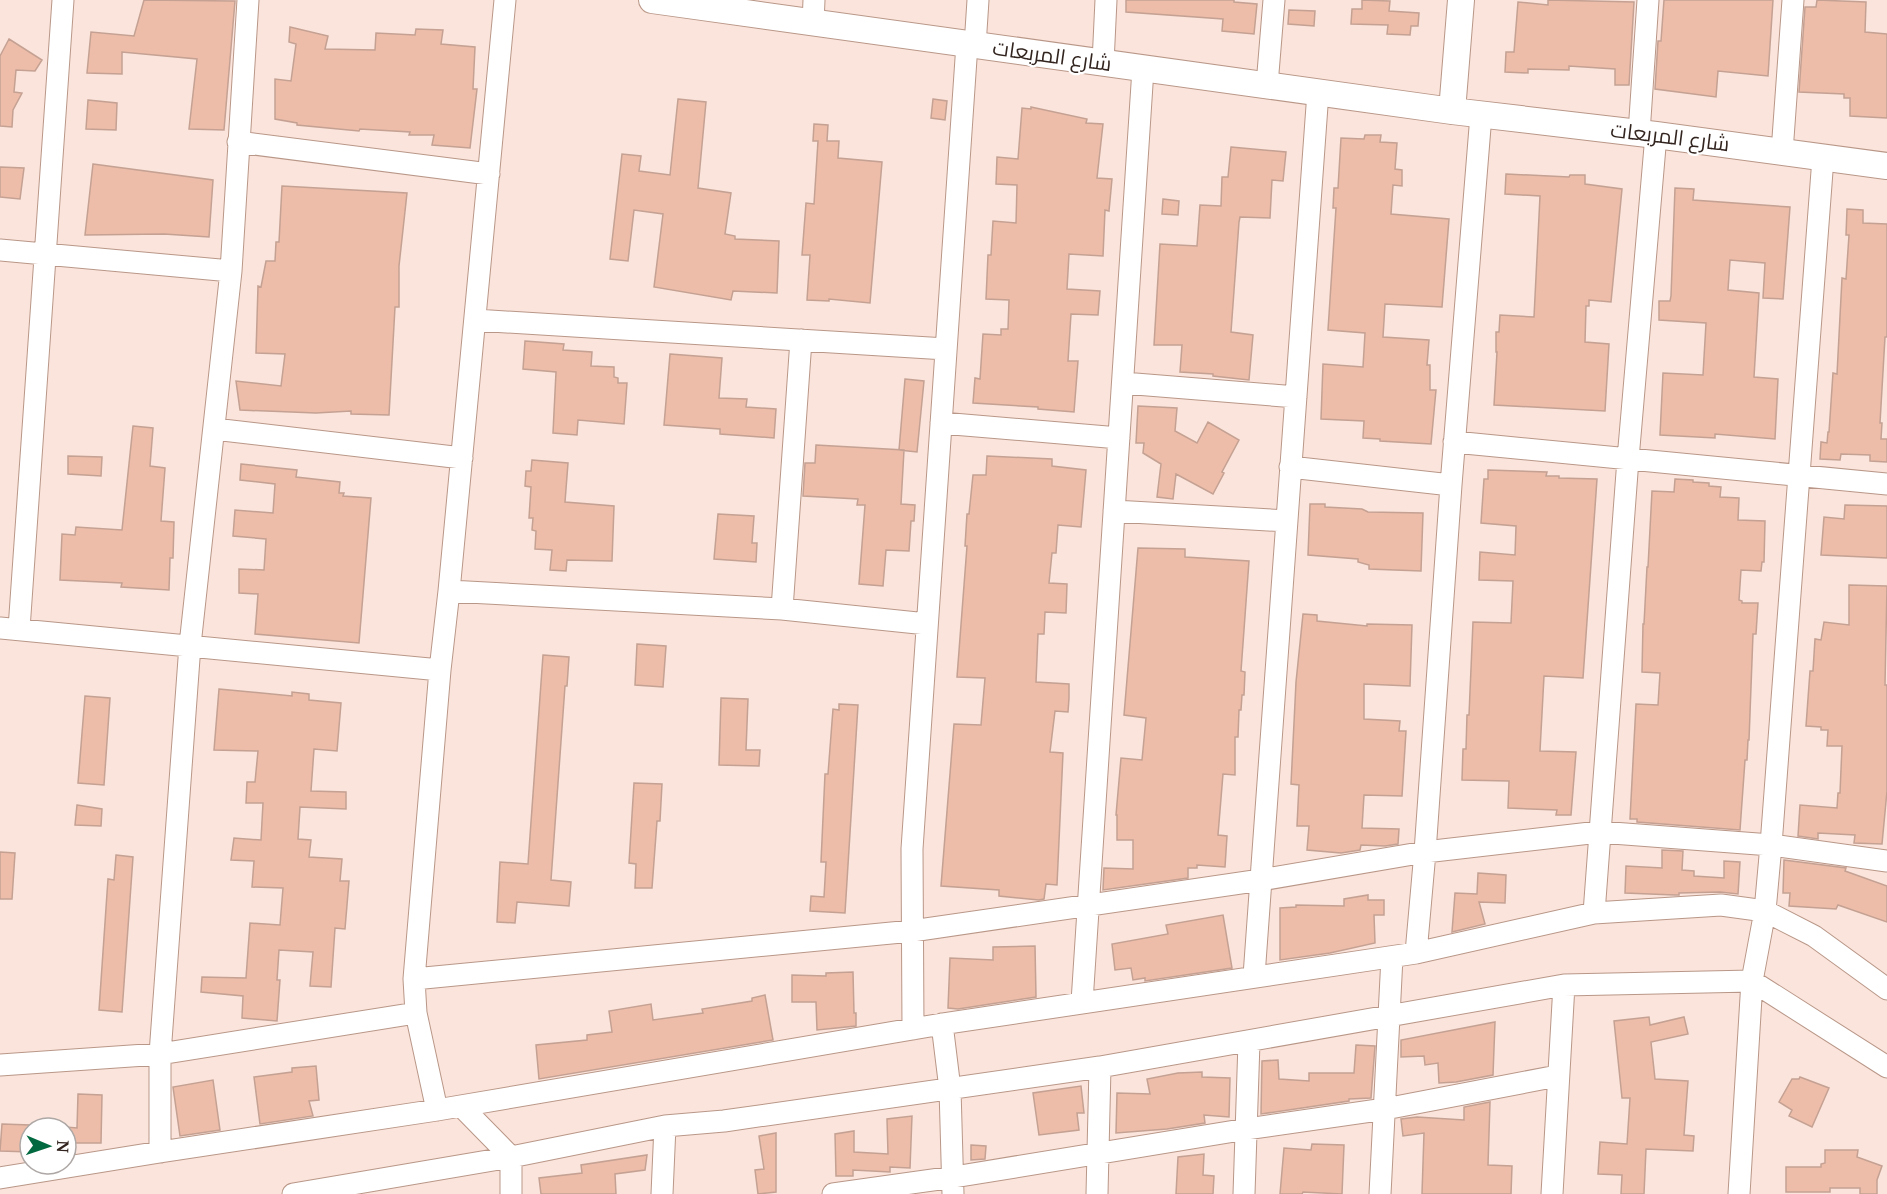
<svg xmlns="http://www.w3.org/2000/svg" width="1887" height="1194" viewBox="0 0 1887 1194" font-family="'Noto Serif',Cairo,serif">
<rect width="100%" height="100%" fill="#fbe4db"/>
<path fill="#edbda9" stroke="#c4a193" stroke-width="1.5" d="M144,0l91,1 -11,129 -35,-1 8,-70 -75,-7v22l-35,-1 4,-41 43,4z
M1126,0h108v2l23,2 -3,30 -32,-3 1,-12 -97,-7z
M1362,0l28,1 -1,10 30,2 -1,13h-7l-1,9 -23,-1 1,-9 -37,-1 1,-15h10z
M1548,0l86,2 -5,83h-14v-16l-46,-3v4l-41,-1v4l-23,-1 1,-20h8l4,-50 30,3z
M1664,0h109l-5,76 -50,-5 -2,26 -61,-8 3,-48h3z
M1817,0l49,2 -1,30 22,2v84l-37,-2v-18h-6v-4l-45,-2 6,-85h11z
M1289,10l26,1 -1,15 -26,-2z
M290,27l38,9 -3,13 50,1 1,-17 39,2 1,-6 27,1 -2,14 34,3 -2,42h4l-7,59 -38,-3 2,-10h-25l1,-3 -50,-3 -1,2 -62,-6v-2l-22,-4v-40l16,2 5,-37 -7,-2z
M9,39l33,21 -7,11 -19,-1 -2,22 8,1 -9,17 -1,17 -12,-1v-70z
M678,99l28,3 -8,86 33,5 -6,41 10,2v3l44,2 -2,52 -44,-2 -2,9 -77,-13 9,-73 -29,-4 -6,51 -18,-2 12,-105 19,2 -2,15 31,4z
M933,99l14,2 -2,19 -14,-2z
M88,100l29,3 -1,27 -30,-1z
M1031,107l56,12 -1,4 17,1 -6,54 15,1 -3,32 -4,-1 -2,46 -34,-2 -2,35 33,2 -2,24 -27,-1 -3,47h10l-4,51 -36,-3v-2l-65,-4 2,-25 5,1 3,-45 18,1v-6h7l1,-29 -23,-1 2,-44h3l2,-34 23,2 1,-38 -21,-1 1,-27 21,2 4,-51 9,1z
M814,124l14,1 -1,16h12l-1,17 44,4 -12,141 -41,-4v2l-22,-1 3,-45h-8l4,-52 8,1 4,-63h-5z
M1365,135h16l-1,7 17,1 -2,26 7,1v16l-9,-1 -2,29 58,5 -7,88 -57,-3 -2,33 46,3 -2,25h3v25h6l-5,54 -51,-3v-2l-17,-1 1,-17 -43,-2 2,-55 40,3 2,-34 -37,-3 8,-122h-3l1,-20h4l3,-50 23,1z
M1231,147l55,5 -3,29 -11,-1 -2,38 -30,-1 -1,5 -8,110 22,3 -4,45 -36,-4v-2l-33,-2 2,-27h-28l6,-101 37,2 3,-41 21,1 1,-29h6z
M93,164l120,16 -4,57 -45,-3 -79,1z
M0,167l24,1 -4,31 -20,-2z
M1506,174l63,3 1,-2h15v9l37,5 -11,113 -22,-2v6h-3l-1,36 24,2 -4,67 -111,-6 3,-53h-1v-20h3l1,-17 34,2 6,-121 -35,-2z
M282,186l125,7 -8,73v41h-4l-6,108 -38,-1v-3l-35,2 -76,-3 -4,-29 45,5 4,-32 -29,-1 2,-67 3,1 5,-26h9l1,-19h3z
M1675,188l19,1 -1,11 97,7 -7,92 -20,-1 2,-35 -35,-3 -2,30 31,3 -5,84 24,2 -3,60 -60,-5v4l-55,-3 3,-62 40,2 3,-52 -47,-3v-19h11l1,-5z
M1163,199l16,2 -1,14 -16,-1z
M1847,209l16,1v13l24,1v113h-2l-5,86h2l-1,16h6v23l-17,-1v-6l-29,-1 -1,6 -20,-1 1,-17 6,1 1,-11h1l4,-59 4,1 5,-96 4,1 3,-44h-3z
M525,341l39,3 -1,6 29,2 -1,14 23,1v10l4,1v5h9l-3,41 -46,-4 -1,15 -24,-2 3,-61 -33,-3z
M670,354l52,4 -3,40 28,1 -1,8 30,2 -2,29 -54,-4v-5l-56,-4z
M905,379l19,2 -7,71 -18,-2z
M1138,406l39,2 -2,23 22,12 11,-21 31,18 -17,32 2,1 -11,21 -37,-20 -3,25 -16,-2 4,-33 -18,-11 1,-10h-8z
M133,426l20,2 -3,38 15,2 -4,53 13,1 -1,36h-3l-1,32 -48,-3 1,-4 -62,-3 2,-46 13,1 1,-8 46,3z
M816,445l88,5 -3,54 14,1 -1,16h-3l-2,30 -23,-1 -3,36 -24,-2 6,-79h-8l1,-6 -55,-3 2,-33h10z
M68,456l34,1 -1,19 -33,-2z
M987,456l65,3v7l34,4 -5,57 -23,-2 -2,28h-4l-3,30 18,1 -1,29 -21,-1 -1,22h-6l-2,48 33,2v14l-1,14 -13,-1 -5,41 13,1 -6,132 -11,-1 -2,15 -5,1 -40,-4v-6l-58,-4 13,-162 27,1 4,-47 -28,-1 10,-131h-2l2,-32h2l4,-39h13z
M532,460l36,3 -3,39 49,4 -2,55 -45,-1 -1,11 -16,-1 2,-20 -17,-1 1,-18 -4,-1 1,-12h-4l2,-31 -6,-1 1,-15h5z
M241,464l56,6 -1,7 44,5 -1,11h5l-1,3 28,2 -12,145 -104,-9 3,-40 -19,-1v-24l25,1 2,-31 -33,-3 2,-26 38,3 2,-29 -35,-4z
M1488,470l59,2 -1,4h13v2l38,1 -14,199 -39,-2 -4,75 36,1 -5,63h-15l1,-5 -49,-2 1,-27 -47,-1 1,-31h3l1,-34h2l4,-93 38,1 2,-42 -34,-1 1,-28 35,3 1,-29 -35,-3 3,-44h4z
M1675,479l18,1v2l16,1v3l12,1 -1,10 19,1 -1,22 27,1 -1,41h-2l-1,9 -20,-1 -2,30 3,1v2h16l-2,31h-3l-4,106h-1l-1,20h-2l-5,70 -103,-8v-3h-7l6,-115 22,1 2,-32 -18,-1 1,-48h1l3,-57h1l4,-76 22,1z
M1310,504h15v3l37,2 6,3 55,1 -2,58 -52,-2v-4l-11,-3v-3l-50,-4z
M1845,505l42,1v52l-66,-3 3,-38 20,2z
M718,514l36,2 -2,27h5l-1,19 -42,-3z
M1138,548l47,1v8l64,4 -8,110 4,1 -1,23h-2l-1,15h-2l-1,27h-3v38l-12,-1 -5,61 9,1 -2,31 -28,-2v3h-9v10l-85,12 1,-22 29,1v-29h-16v-25h-1l5,-57 21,2 4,-42 -22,-3z
M1849,585l38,1 -2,99h2v106l-5,53 -28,-1 1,-8 -37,-2v6l-20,-3 2,-31 37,3 1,-15h2l2,-47h-15l1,-16h-7v-3l-15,-1 4,-55h3l2,-32 6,1 3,-18 25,3z
M1303,614l14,1v6l50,5v-2l45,1 -2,61 -46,-2v35l36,2 -1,10h7l-4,65 -38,-1 -2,33 37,1 -1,15 -13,2 -24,-1 -1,5 -19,3 -34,-3 2,-24h-12l2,-41 -8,-1 5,-102z
M637,644l29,2 -3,41 -28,-2z
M543,655l26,2 -2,29h-2l-14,194 20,2 -2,24 -52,-4 -2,21 -18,-1 3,-60 28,2z
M219,689l73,7v-4l17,2v6l32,3 -4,48 -23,-2 -3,42 35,1v17l-46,-2 -2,32 13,1 -2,17 33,2 -2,22h9l-4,48 -10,-1 -4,59 -21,-1 3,-34 -34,-2 -2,30h3l-3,41 -35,-3 1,-22 -42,-4 1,-15 44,1 4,-55 30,2 3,-37 -31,-1 2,-26 -23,-1 3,-22 27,2 2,-37h-17l1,-21h8l3,-31 -44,-1z
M85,696l25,2 -6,87 -26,-2z
M721,698l27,1 -2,51h14l-1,16 -40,-1z
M839,704l19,1 -13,208 -35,-2 1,-15 13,1 2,-35h-5l4,-88h3l5,-65 6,1z
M634,783l28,1 -2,37h-3l-5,67h-17l1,-24 -7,-1z
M77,805l25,4 -1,17 -26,-1z
M1662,850l21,1 -1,19 12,1v5l30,2v-17l16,1 -2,32 -18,-2 -41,1v2h-4l-50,-2 1,-27 36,2z
M0,852l15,1 -3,46h-12z
M116,855l17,2 -11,155 -23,-2 9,-131 6,1z
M1784,860l62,8 -1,3 42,15v36l-49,-17 -2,4 -47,-3 1,-13h-7z
M1478,873l28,2 -1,28 -26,-1 6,22 -33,8 3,-39 22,1z
M1368,895v5h16v15h-10l1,28 -45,10 -50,7v-52l16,-1v-2l48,1v-7z
M1223,915l9,53 -87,13v-3l-12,2 -2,-12 -16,2 -3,-26 56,-10 -2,-9z
M1035,946l1,51 -78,12 -10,-1 2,-50 43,2v-13z
M853,972l1,41h2v13l-39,4 -1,-28h-24v-27l34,1v-3z
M765,995l8,45 -234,39 -3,-34 51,-5v-5l25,-3 -3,-21 42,-7 2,16 50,-7 -1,-4 50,-8v-3z
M1649,1017l1,8 34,-8 4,17 -37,8 4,37 33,2 -4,54 10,1 -1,15 -47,-2 -2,45h-23l1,-19 -24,-1 2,-32 27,2 3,-46h-8l-8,-77z
M1495,1022l-2,53 -37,7 -17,1 -1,-20 -13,2 -1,-9 -23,1v-17z
M1356,1045l19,1 -4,52 -22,1v2l-88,13 1,-53 16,-1 1,19 30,2v-8h45z
M316,1066l3,34 -10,1 4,15 -53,8 -6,-47 38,-5v-4z
M1202,1072v5l28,1 -1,39 -25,-2 1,8 -38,6 -51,4 1,-40 33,1 -3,-15 31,-6z
M1800,1077l29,11 -17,39 -23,-11 3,-6 -13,-8 13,-23h7z
M213,1080l7,50 -40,6 -7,-49z
M1081,1086l3,27h-7l2,17 -40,5 -6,-42z
M78,1094l24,1 -1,48h-35v-16l11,1z
M1490,1102l-2,63 24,1 -1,28h-89l2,-61 -21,3 -2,-17 16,-2 47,3v-13z
M912,1116l-2,52 -20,-1v5l-37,-2v6h-17l-1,-42 19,-3v21l34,2 -1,-35z
M2,1124l28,1v27l-30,-1z
M776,1133v59l-18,2 -3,-24 9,-1 -5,-33z
M1312,1144l32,1 -2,49 -39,-2 -1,2h-22l4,-46 27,2z
M971,1145l15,1 -1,13 -14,1z
M1825,1150h33l-1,7 25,9 -5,14v14h-17v-6h-30v4h-44v-25h35v-3l4,-1z
M1204,1154l-1,21 11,1 -1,18h-37l2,-37z
M647,1155l-2,15 -30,4 1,20h-75l-2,-16 43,-5 -1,-8z"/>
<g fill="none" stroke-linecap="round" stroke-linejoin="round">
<defs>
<path id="minor" d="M813,23l1,-23
M975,46l3,-46
M1103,63l3,-63
M1267,85l7,-85
M1639,133l9,-133
M238,142l251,32
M1782,152l11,-152
M0,250l231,21
M475,320l471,29
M1123,383l173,14
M941,423l178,15
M214,429l248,29
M1454,442l433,42
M1290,467l161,18
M1114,511l173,10
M449,591l333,18 145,15
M782,609l19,-269
M0,628l440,42
M19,629l44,-629
M1594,913l34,-454 28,-324
M1416,953l9,-101 26,-367 30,-370
M1254,976l64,-884
M414,979l498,-48 349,-51 164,-28 174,-20 172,13 116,16
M1082,1002l61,-933
M942,1024l8,65 3,105
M913,1029l-1,-180 55,-805
M0,1065l160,-11 256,-41
M461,1106l50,51v37
M437,1110l-21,-97 -2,-34 26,-309 9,-79 56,-591
M160,1152v-98l30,-409 41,-374 17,-271
M0,1178l160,-26 277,-42 505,-86 474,-71 178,-40 127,-8 44,6 49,25 73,53
M293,1194l218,-37 154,-31 59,-5 376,-54 464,-82 188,-4 135,86
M662,1194l3,-68
M833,1194l121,-17 293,-48 138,-20 172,-33
M1097,1194l3,-127
M1244,1194l5,-152
M1380,1194l12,-237
M1552,1194l12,-209
M1739,1194l13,-213 13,-70 6,-66 52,-687"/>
<path id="tertiary" d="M652,0l800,111 204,24 231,31
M1452,111l9,-111"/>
</defs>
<use href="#minor" stroke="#b99788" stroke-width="23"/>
<use href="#tertiary" stroke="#b99788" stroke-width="28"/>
<use href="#minor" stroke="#fff" stroke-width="21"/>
<use href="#tertiary" stroke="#fff" stroke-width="26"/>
</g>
<g text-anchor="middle" stroke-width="4.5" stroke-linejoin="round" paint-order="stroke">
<g font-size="21" fill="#32241f" stroke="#fff">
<text transform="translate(1052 56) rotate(8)" y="7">شارع المربعات</text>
<text transform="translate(1670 137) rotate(7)" y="7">شارع المربعات</text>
</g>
</g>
<g transform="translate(48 1146) rotate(92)"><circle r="28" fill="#ffffff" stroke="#ada7a5" stroke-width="1.5"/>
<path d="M0-4.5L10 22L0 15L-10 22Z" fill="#00693f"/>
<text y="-9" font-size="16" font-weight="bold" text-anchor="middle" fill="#32241f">N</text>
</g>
</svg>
